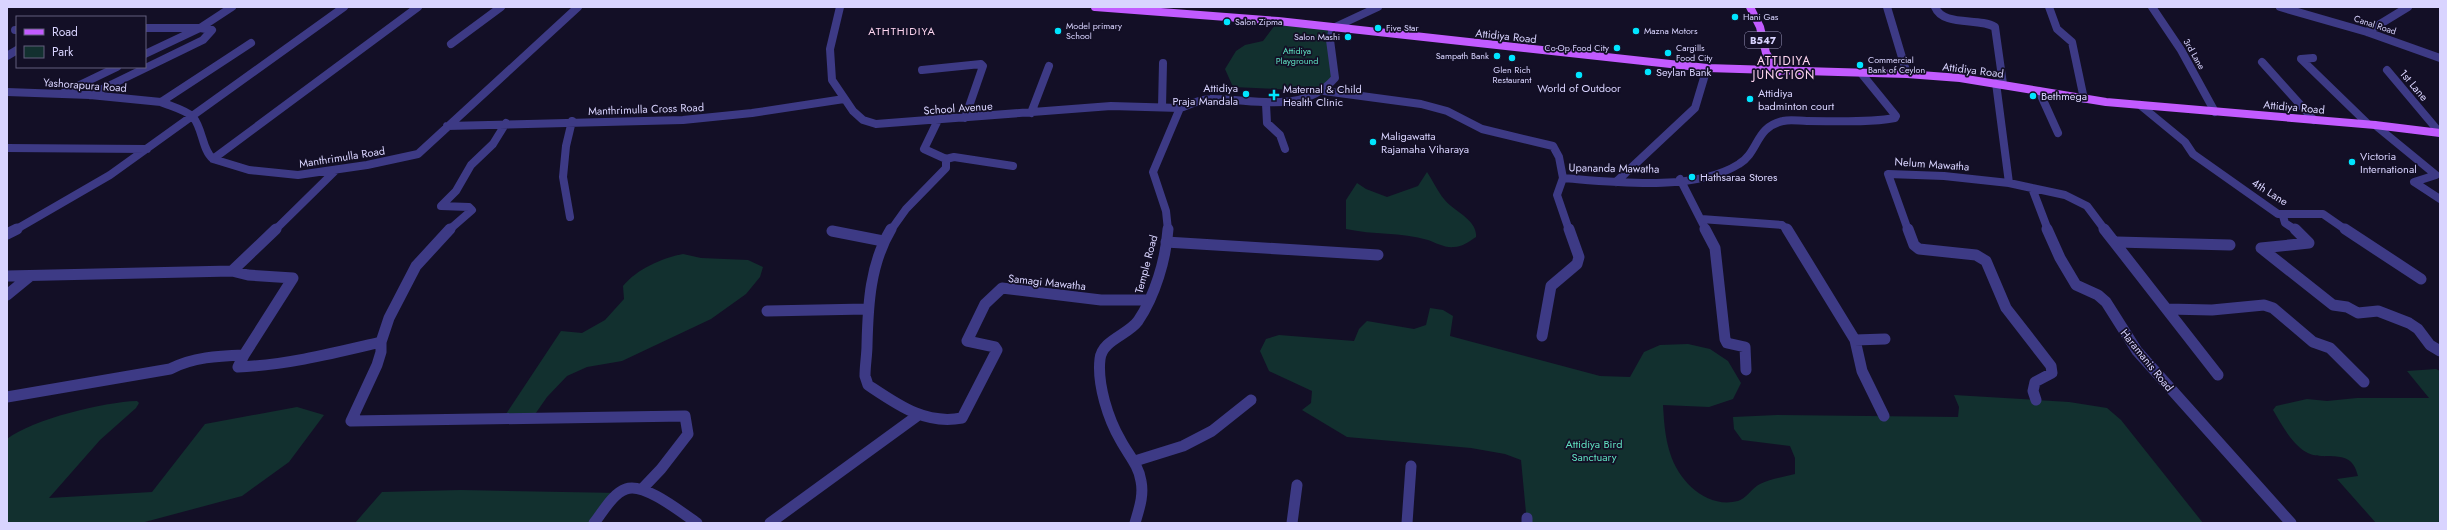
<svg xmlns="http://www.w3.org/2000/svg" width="2447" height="530" viewBox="0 0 2447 530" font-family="Jost,sans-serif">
<rect width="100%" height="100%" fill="#130f26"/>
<path fill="#12302f" d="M1278,21l55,7 2,50 -11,13 -91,-4 -8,-18 11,-18 9,-6 18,-4z
M1427,172c6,9 11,20 17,27 8,11 34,21 32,38 -6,4 -14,10 -22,10 -9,1 -18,-4 -26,-7 -27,-8 -55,-5 -82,-11v-29l11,-17 9,6 21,8 31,-11z
M683,254l18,4 47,2 15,7 -3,10 -14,17 -35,25 -89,42 -35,6 -20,9 -20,21 -16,23h-29l59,-89 21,2 23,-13 19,-21 -1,-13c14,-17 39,-28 60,-32z
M1430,308l13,2 10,6 -3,20 150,40 30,1 14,-25 16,-7 28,-1 22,5 18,12 13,22 -8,16 -24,8 -46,-2c1,17 2,32 7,48 9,29 37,56 68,48 8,-2 14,-13 22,-17 10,-5 23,-7 35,-10v-16l-5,-12 -48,-6 -8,-11 -1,-12 44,-2 181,2 1,-10 -5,-12 115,7 38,6 14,12 82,103h-676l-6,-63 -16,-6 -34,-6 -124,-11 -45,-27 9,-7 1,-12 -43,-20 -9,-20 6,-12 13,-4 75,6 5,-12 8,-8 47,8 12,-4z
M2436,369l4,2v152h-64l-39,-44 21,-3c-7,-31 -33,-13 -52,-24 -15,-9 -24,-27 -33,-42l3,-4 31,-7 20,2 30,-3h72l-22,-27z
M137,401l2,2 -3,5 -36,32 -51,58 103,-6 53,-68 92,-17 27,8 -35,47 -47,34 -101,27h-134v-84c26,-20 97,-37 130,-38z
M461,490l158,3 -25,30h-239l27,-31z"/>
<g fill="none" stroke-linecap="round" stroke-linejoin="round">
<path stroke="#3d3a85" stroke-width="8" d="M418,7l-205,152 36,11 49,5 69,-10 51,-11 160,-147
M840,7l-10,42 2,31 21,31 10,9 13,4 235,-18 69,2
M1887,7l20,67
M1935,7c8,20 44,10 60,20l8,57
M2049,7l8,22 15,13 12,57
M2152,7l29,43 34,62
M2280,7l87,25 73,26
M145,28h55l-55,26
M1333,28l45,-21
M15,30h2
M2367,32l41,-25
M451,44l50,-37
M7,56l10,-6
M2313,58l-12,1 67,65
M2262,62l52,58
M922,70l59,-6 2,2 -18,52
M2387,70l53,63
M1996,83l13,100 23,5 16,42
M1324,91l97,13 26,7 35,18 71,17 6,11 4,21 -6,17 12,35
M2039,91l19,42
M7,92l83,3 71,7
M63,93l54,-26
M90,95l113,-55 9,-10 -12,-2 32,-21
M1266,104l1,19 13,12 5,14
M2140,105l45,37 8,12 85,60h45l23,16
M1162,107l1,-44
M1031,113l18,-47
M2375,125l61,50 -22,7 26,17
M447,126l236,-6 69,-7 92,-14
M7,148l140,1
M213,159c-11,-9 -10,-30 -20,-42 -7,-7 -23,-11 -32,-15l90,-59
M946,159l8,-2 59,9
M1563,178c51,4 132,14 176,-14 20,-12 16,-37 44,-43 8,-2 16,0 24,0 29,0 59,2 88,-3l1,-2 -35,-43
M1680,179l26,51
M1616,182l79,-74 12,-40
M2032,188l33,7 22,11 18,24
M2283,216l2,7 11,7
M570,217l-7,-40 3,-31 6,-25
M1701,219l81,6 6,5
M15,230l95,-55 234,-168
M275,230l60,-59
M449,230l23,-20 -3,-3 -28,-1 15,-15 15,-26 22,-21 13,-21
M891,230l15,-21 40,-41v-9l-22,-10 14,-29
M1908,230l-20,-56 56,2 65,7"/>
<path stroke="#3d3a85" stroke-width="11" d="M450,229l-34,37 -27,52 -8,24v10l-4,13 -26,56 334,-5 3,18 -27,35 -19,20
M891,229c-21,35 -23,75 -24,116 0,10 -2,20 -2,31l3,9c30,20 57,40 94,33l35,-68 -2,-3 -28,-6 18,-37 17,-16 99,12h48
M1705,229l10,19 10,91 2,4 18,4 1,23
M1787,229l68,111 7,31 22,45
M1908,229l6,16 5,4 57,6 10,6 20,47 45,58 1,7 -17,9 -2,9 3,9
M2047,229l13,29 16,27 22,10 8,7 31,49 154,172
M2104,229l114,146
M2295,229l14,14 -48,5 72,57 14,2 11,6 20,-2 31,12 9,6 12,16 10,6
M2345,229l76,50
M832,231l51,10
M7,234l10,-5
M1166,242l212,13
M2117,242l113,3
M232,271l16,4 45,3 -49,77
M7,276l225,-5 44,-42
M7,295l22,-18
M2167,309l45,1 52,-5 9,3 40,34 17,6 34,34
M767,311l99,-2
M1542,336l9,-50 26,-22 2,-7 -10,-28
M1855,340l30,-1
M7,397l163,-28c23,-12 48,-13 74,-14l-6,12c49,-2 96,-14 143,-25
M1135,461l48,-15 29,-15 39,-31
M1527,518v5
M594,523c9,-11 18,-29 32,-34 18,-7 56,24 71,34
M770,523l147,-107
M1292,523l5,-38
M1407,523l4,-57"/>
<path stroke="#3d3a85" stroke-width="8" d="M1168,230l-2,-19 -13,-39 27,-64c9,-3 20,-9 30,-9 43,-1 92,17 125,-21l-5,-38 3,-12"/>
<path stroke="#3d3a85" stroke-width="11" d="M1135,523c4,-14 9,-27 6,-42 -2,-15 -13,-27 -20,-40 -13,-22 -24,-57 -21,-82 2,-19 28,-24 38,-38 17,-25 28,-62 30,-92"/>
<path stroke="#c25bff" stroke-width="8" d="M1095,7l183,14 429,47 200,6 53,4 146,24 269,23 65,8
M1750,7l10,20 6,26 12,19"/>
</g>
<g fill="#00e5ff" stroke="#130f26" stroke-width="1.5">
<circle cx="1735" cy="17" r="4"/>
<circle cx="1227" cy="22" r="4"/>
<circle cx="1378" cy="28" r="4"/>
<circle cx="1058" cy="31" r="4"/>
<circle cx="1636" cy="31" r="4"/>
<circle cx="1348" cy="37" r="4"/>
<circle cx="1617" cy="48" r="4"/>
<circle cx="1668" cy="53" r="4"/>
<circle cx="1497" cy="56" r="4"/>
<circle cx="1512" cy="58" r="4"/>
<circle cx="1860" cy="65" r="4"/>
<circle cx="1648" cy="72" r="4"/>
<circle cx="1579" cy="75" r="4"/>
<circle cx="1246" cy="94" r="4"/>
<path d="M1272 89h4v4h4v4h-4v4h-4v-4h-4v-4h4z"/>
<circle cx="2033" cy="96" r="4"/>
<circle cx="1750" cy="99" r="4"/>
<circle cx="1373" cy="142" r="4"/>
<circle cx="2352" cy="162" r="4"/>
<circle cx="1692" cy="177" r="4"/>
</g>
<g text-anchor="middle" stroke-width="3.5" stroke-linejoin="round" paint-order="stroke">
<g font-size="9" fill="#d9d4ff" stroke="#130f26" text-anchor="start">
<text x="1743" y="20">Hani Gas</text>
<text x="1235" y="25">Salon Zipma</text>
<text x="1066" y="29">Model primary<tspan x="1066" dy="10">School</tspan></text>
<text x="1386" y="31">Five Star</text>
<text x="1644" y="34">Mazna Motors</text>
<text x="1340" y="40" text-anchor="end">Salon Mashi</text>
<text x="1609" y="51" text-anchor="end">Co-Op Food City</text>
<text x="1676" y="51">Cargills<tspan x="1676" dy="10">Food City</tspan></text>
<text x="1489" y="59" text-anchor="end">Sampath Bank</text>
<text x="1868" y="63">Commercial<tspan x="1868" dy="10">Bank of Ceylon</tspan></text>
<text x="1512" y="73" text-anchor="middle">Glen Rich<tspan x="1512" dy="10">Restaurant</tspan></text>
</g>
<g font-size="9" fill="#d9d4ff" stroke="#130f26">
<text transform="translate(2375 25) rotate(18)" y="3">Canal Road</text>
<text transform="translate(2194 54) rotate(60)" y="3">3rd Lane</text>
</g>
<g font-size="9" fill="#5fe0c0" stroke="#130f26">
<text x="1297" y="54">Attidiya<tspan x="1297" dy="10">Playground</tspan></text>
</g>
<rect fill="#130f26" stroke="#9e99be" stroke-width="1" x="1745" y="32" width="36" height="16" rx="3"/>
<g font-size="10" font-weight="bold" fill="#d9d4ff">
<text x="1763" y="44">B547</text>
</g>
<g font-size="11" letter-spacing="1" fill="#ffd6f0" stroke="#130f26">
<text x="902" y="35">ATHTHIDIYA</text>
</g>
<g font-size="11" fill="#d9d4ff" stroke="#130f26">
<text transform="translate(1506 36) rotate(6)" y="4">Attidiya Road</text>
<text transform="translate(1973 70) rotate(7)" y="4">Attidiya Road</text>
<text transform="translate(85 85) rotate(4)" y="4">Yashorapura Road</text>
<text transform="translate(2414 85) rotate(50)" y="4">1st Lane</text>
<text transform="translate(2294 107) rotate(5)" y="4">Attidiya Road</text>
<text transform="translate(958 108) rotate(-4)" y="4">School Avenue</text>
<text transform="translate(646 109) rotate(-2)" y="4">Manthrimulla Cross Road</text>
<text transform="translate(342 157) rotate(-9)" y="4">Manthrimulla Road</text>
<text transform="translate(1932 164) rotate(4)" y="4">Nelum Mawatha</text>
<text transform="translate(1614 168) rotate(1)" y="4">Upananda Mawatha</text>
<text transform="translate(2270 192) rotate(32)" y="4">4th Lane</text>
<text transform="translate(1146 264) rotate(-75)" y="4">Temple Road</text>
<text transform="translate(1047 282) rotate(6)" y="4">Samagi Mawatha</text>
<text transform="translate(2147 360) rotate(51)" y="4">Haramanis Road</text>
</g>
<g font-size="11" fill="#d9d4ff" stroke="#130f26" text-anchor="start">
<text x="1656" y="76">Seylan Bank</text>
<text x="1238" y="92" text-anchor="end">Attidiya<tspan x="1238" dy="13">Praja Mandala</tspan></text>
<text x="1579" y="92" text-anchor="middle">World of Outdoor</text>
<text x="1283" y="93">Maternal &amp; Child<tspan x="1283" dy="13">Health Clinic</tspan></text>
<text x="1758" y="97">Attidiya<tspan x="1758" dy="13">badminton court</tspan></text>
<text x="2041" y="100">Bethmega</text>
<text x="1381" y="140">Maligawatta<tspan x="1381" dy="13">Rajamaha Viharaya</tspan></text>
<text x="2360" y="160">Victoria<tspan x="2360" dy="13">International</tspan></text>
<text x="1700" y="181">Hathsaraa Stores</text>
</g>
<g font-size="11" fill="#5fe0c0" stroke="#130f26">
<text x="1594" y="448">Attidiya Bird<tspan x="1594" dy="13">Sanctuary</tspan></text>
</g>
<g font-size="12" letter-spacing="1" fill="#ffd6f0" stroke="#130f26">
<text x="1784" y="65">ATTIDIYA<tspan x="1784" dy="14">JUNCTION</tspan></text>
</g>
</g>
<rect width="2447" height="530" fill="none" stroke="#d9d4ff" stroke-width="16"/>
<rect x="16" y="16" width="130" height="52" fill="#130f26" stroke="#625e7d"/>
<rect x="24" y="29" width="20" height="6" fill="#c25bff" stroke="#625e7d"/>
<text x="52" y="36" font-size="12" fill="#d9d4ff">Road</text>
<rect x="24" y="46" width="20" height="12" fill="#12302f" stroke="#625e7d"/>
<text x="52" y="56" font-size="12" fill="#d9d4ff">Park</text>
</svg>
